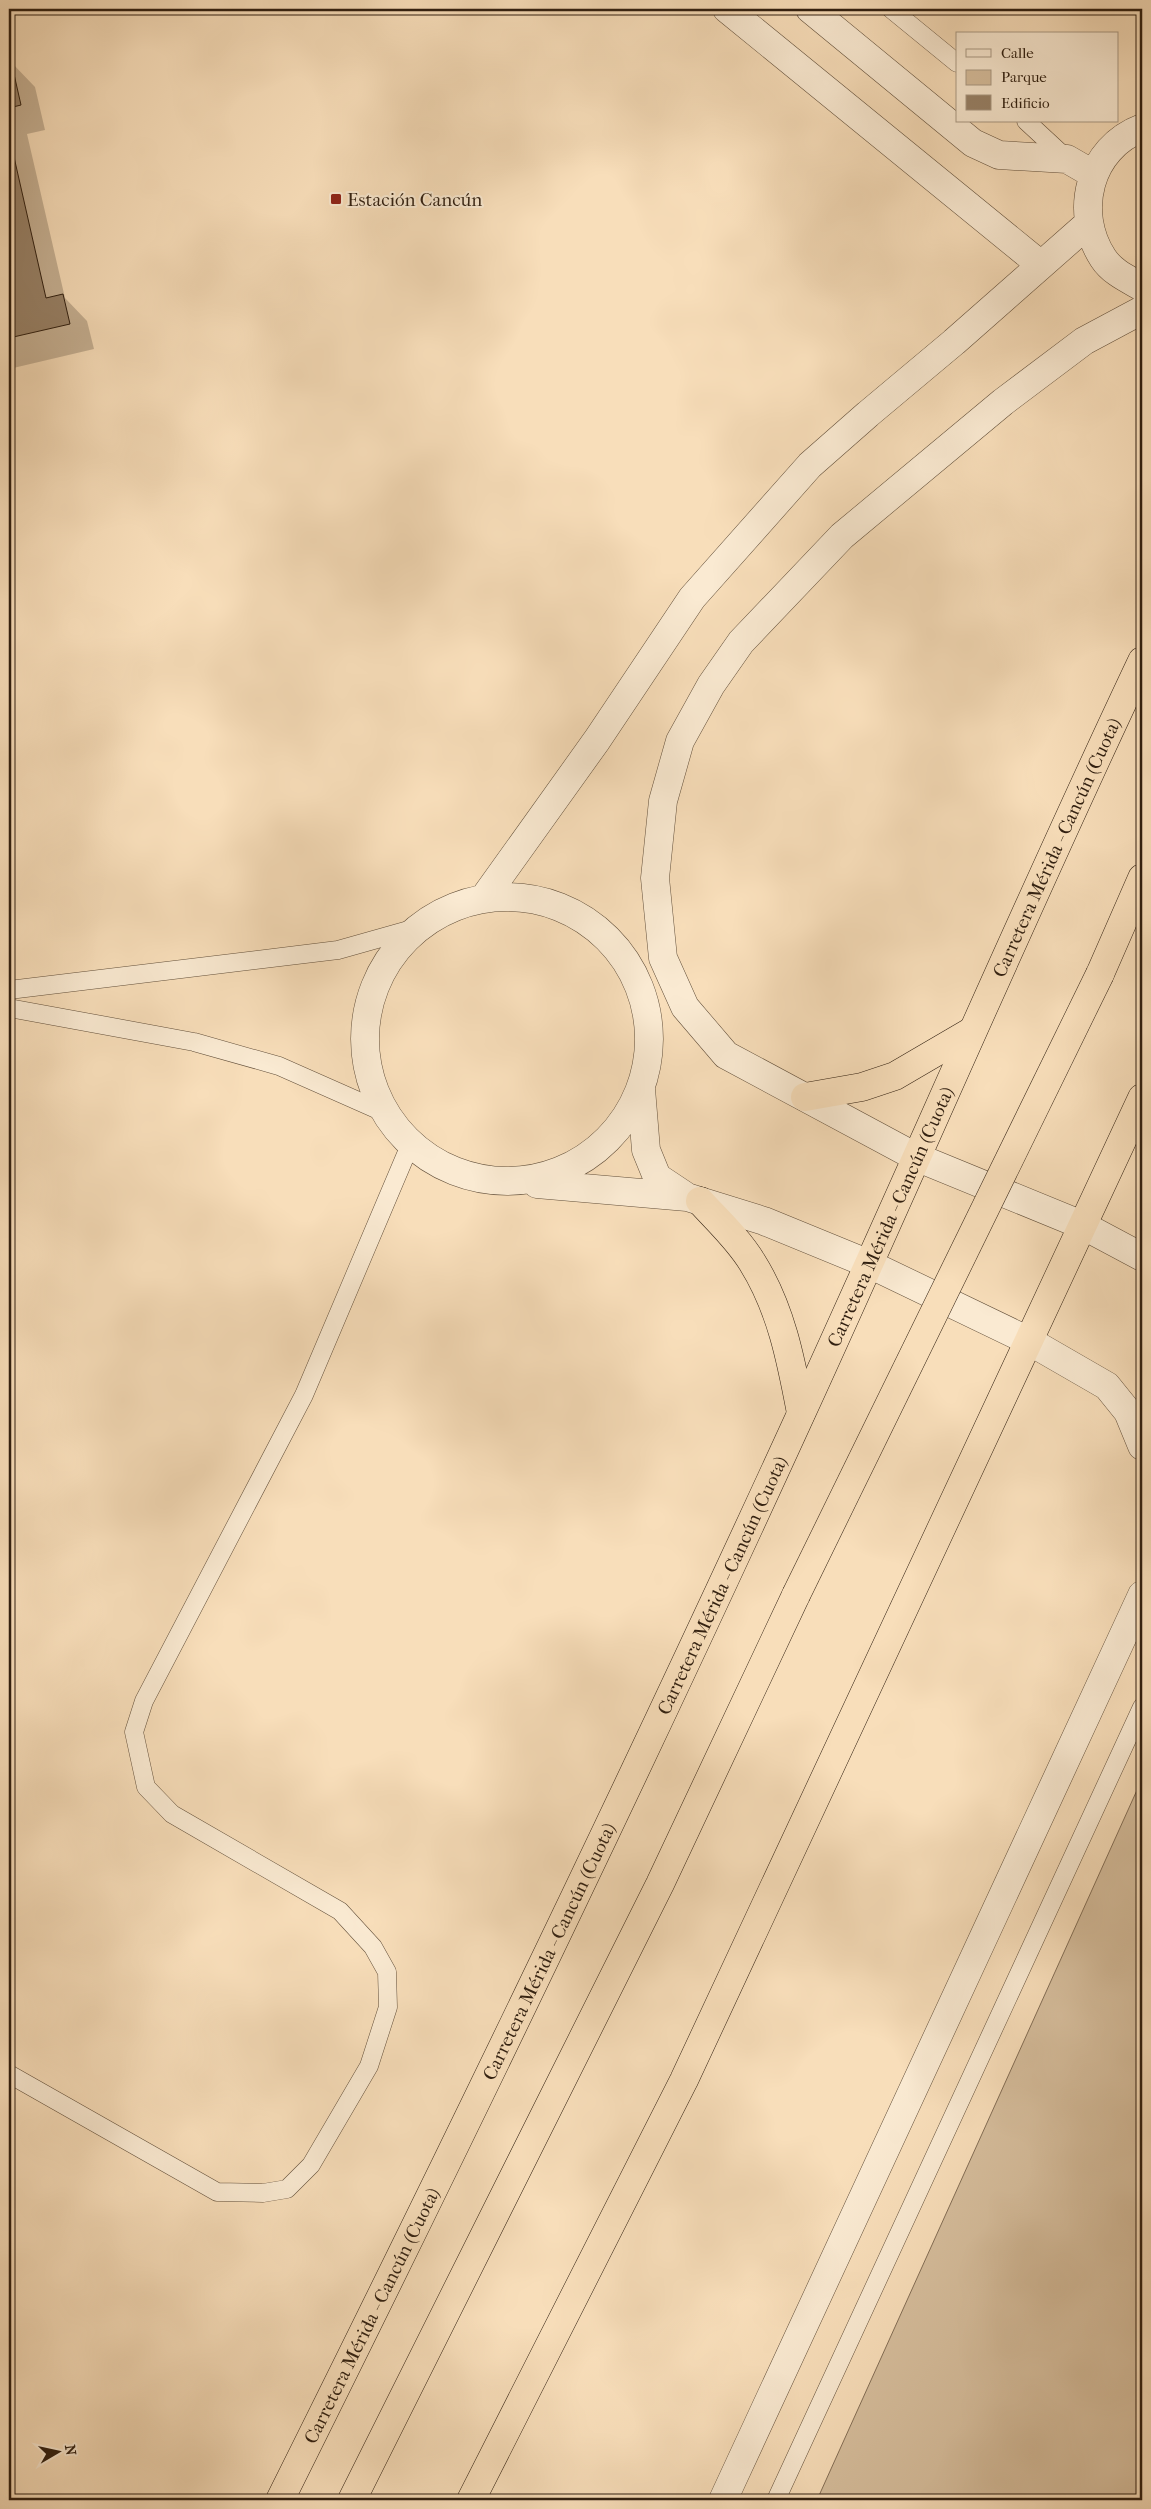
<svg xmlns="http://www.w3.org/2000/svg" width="1151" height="2509" viewBox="0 0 1151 2509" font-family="'IM FELL French Canon',serif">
<rect width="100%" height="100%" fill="#f8deba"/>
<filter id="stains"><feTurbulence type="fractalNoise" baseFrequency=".004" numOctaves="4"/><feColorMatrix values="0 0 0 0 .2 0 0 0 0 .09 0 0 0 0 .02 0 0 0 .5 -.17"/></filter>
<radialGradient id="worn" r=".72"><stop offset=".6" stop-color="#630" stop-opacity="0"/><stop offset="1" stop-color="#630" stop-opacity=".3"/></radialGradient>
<path fill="#d6be9d" stroke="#836e56" d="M1142,1779v721h-325z"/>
<path fill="#0003" d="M11,62l24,25 10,43 -18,4 38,164 22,23 7,28 -85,20z"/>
<path fill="#988268" stroke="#301f10" d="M11,61l10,44 -12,3v-46z
M9,135l37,163 17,-4 7,30 -61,14z"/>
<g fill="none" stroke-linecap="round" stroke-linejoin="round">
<defs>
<path id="service" d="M891,9l66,54
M1026,121l41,38
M9,990l329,-40 78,-22
M9,1008l185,34 85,24 104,46
M9,2074l208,118 46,1 24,-4 24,-24 58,-99 19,-59 -1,-35 -14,-25 -33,-36 -168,-97 -26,-27 -12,-55 10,-31 160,-306 106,-250
M776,2500l366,-793"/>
<path id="minor" d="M1082,1225l60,32
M1029,1341l78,45 21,26 14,34
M723,2500l419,-905"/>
<path id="tertiary" d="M727,9l314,256
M810,9l163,134 26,12 68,4 26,15
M1142,128c-53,20 -69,84 -39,130 9,14 25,21 39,29
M365 1039a142 142 0 1 1 284 0a142 142 0 1 1-284 0Z
M484,898l113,-158 95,-142 118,-133 58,-51 86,-72 135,-119
M641,1089l5,61 11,27 30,20 77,24 105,43 160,77
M537,1184l150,13
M1082,1225l-166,-68 -190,-102 -41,-48 -22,-49 -8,-80 8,-77 17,-60 31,-56 30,-43 101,-106 161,-134 81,-61 58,-31"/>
<g id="trunk">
<path d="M1100,974l42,-96"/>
<path d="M805,1097l57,-10 33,-11 77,-45"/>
<path d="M700,1201c18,20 38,38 52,61 29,46 39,98 49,151"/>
<path id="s1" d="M280,2500c179,-359 354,-721 521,-1086 115,-251 223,-504 341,-753"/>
<path d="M352,2500l308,-616 136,-289"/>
<path d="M471,2500l213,-420 458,-982"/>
</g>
</defs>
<use href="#service" stroke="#624f3a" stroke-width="19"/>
<use href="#minor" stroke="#624f3a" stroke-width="29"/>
<use href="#tertiary" stroke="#624f3a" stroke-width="29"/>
<use href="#trunk" stroke="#301f10" stroke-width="29"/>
<use href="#service" stroke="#faead2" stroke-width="18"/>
<use href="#minor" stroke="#faead2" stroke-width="28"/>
<use href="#tertiary" stroke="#faead2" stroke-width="28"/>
<use href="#trunk" stroke="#f8deba" stroke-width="28"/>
<defs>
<path id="trunk-bridge" d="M796,1595l304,-621"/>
</defs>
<use href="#trunk-bridge" stroke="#301f10" stroke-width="29" stroke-linecap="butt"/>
<use href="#trunk-bridge" stroke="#f8deba" stroke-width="28"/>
</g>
<rect fill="#8f2418" stroke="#faead2" stroke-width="2" x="330" y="193" width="12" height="12" rx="2.5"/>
<g text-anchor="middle" stroke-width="4" stroke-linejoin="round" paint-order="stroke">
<g font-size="19" fill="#301f10" stroke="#faead2" text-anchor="start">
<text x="347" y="206">Estación Cancún</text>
</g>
<g font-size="19" fill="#301f10" stroke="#faead2">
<text dy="7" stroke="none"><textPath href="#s1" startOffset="1826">Carretera Mérida - Cancún (Cuota)</textPath></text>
<text dy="7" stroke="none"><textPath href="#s1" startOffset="1421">Carretera Mérida - Cancún (Cuota)</textPath></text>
<text dy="7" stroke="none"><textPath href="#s1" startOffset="1016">Carretera Mérida - Cancún (Cuota)</textPath></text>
<text dy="7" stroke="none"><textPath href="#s1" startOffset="611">Carretera Mérida - Cancún (Cuota)</textPath></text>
<text dy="7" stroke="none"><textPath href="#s1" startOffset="206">Carretera Mérida - Cancún (Cuota)</textPath></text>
</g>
</g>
<rect width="1151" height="2509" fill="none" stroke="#f8deba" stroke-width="30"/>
<rect x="10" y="10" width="1131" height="2489" fill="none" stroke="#301f10" stroke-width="2.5"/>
<rect x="15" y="15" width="1121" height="2479" fill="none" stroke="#301f10"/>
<rect x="956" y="32" width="162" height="90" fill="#faead2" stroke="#a99984"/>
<rect x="966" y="49" width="25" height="8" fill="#faead2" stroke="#a99984"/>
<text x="1001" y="58" font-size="15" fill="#301f10">Calle</text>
<rect x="966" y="70" width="25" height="15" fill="#d6be9d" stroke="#a99984"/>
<text x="1001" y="82" font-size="15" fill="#301f10">Parque</text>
<rect x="966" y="95" width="25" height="15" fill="#988268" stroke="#a99984"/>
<text x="1001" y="108" font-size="15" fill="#301f10">Edificio</text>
<g transform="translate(58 2452) rotate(81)" stroke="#faead2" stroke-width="4" paint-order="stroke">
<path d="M0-4L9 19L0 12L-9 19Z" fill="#301f10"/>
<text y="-8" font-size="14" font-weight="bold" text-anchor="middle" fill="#301f10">N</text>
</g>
<rect width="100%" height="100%" filter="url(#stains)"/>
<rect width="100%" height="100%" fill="url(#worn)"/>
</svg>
